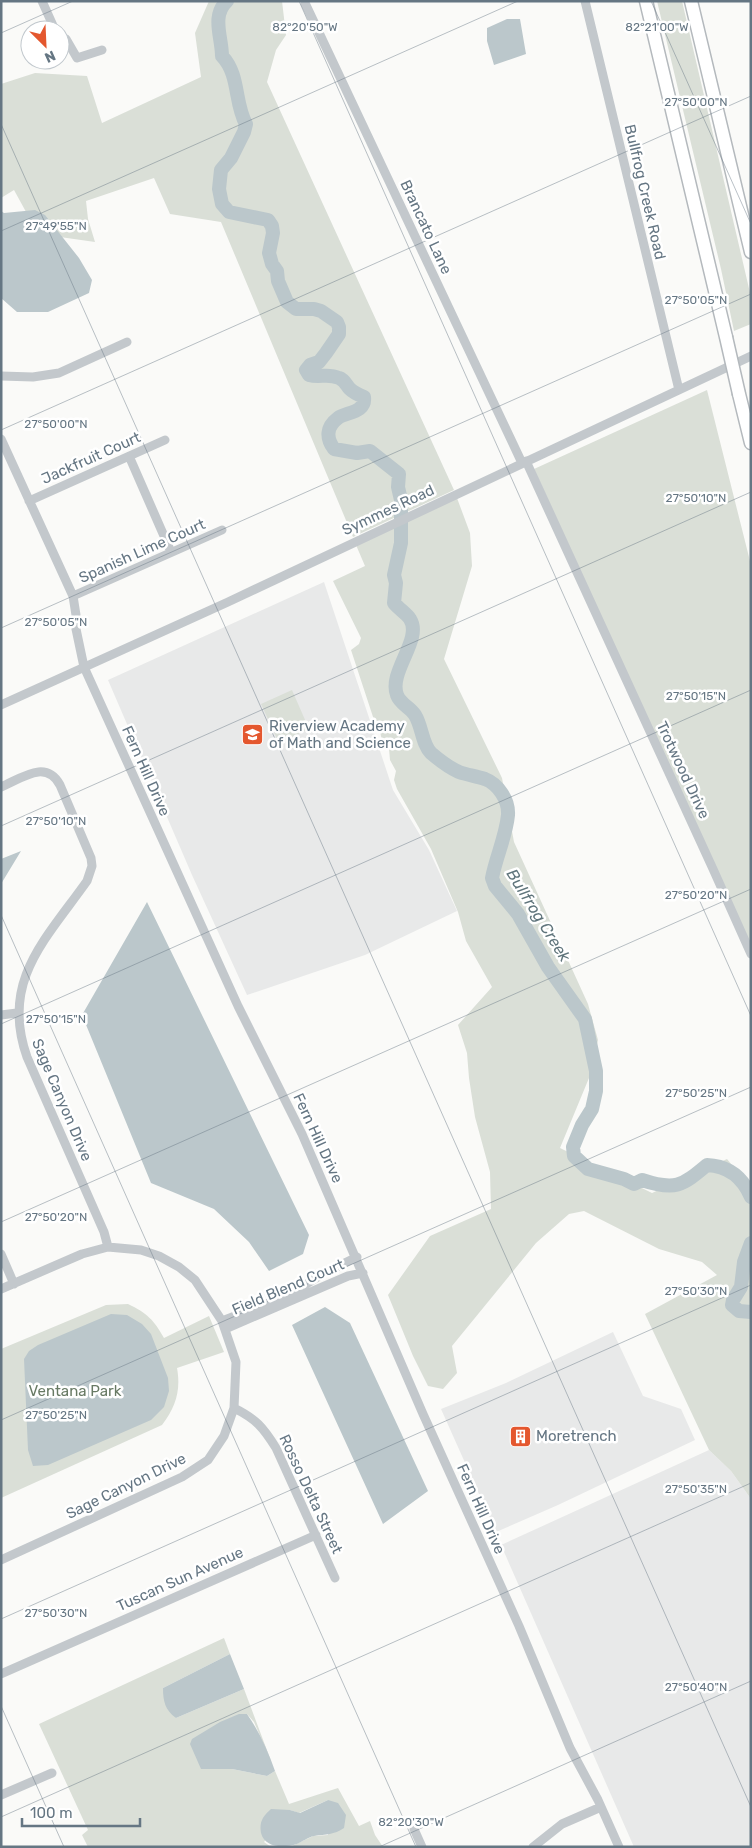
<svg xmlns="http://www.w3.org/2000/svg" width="752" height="1848" viewBox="0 0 752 1848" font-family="Rubik,sans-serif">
<rect width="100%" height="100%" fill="#fafaf8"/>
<path fill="#e8e9e9" d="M324,582l69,208 36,60 28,61 -92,44 -118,40 -55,-120 -84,-195z
M613,1332l30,64 38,13 14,31 -137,65 -62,27 -55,-123 65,-26z
M709,1450l22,21 20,28v348h-117l-133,-302z"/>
<path fill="#dadfd7" d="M209,1h73l4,34 -10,15 -9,32 187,408 -101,47 -132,-315 -51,-8 -16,-36 -68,23 2,18 7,23 -35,-5 -29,-16 -17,-31 -13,8v-114l34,-11 52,3 15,47 99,-46 -6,-44z
M657,1h25l69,296v27l-17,7 -13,-62z
M707,390l44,175v380l-217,-476z
M457,498l13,35 2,33 -28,93 58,119 12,64 74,162 10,36 -9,38 -29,70 92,45 75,-34 14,17 10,15v308l-20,-28 -22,-21 -64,-136 72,-39 -15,-13 -43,-13 -75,-38 -15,3 -33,29 -84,103 5,27 -14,16 -15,-3 -15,-30 -25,-61 42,-59 61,-27 -1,-37 -15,-55 -6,-39 -2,-25 -9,-28 34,-38 -26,-46 -8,-29 -27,-63 -34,-60 -3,-9 2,-9 -6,-11 -1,-11 -7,-8 -2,-10 -4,-5 -25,-76 8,-6 2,-6 -28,-57 32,-15 -9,-21z
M292,690l17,39 -30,14 -18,-39z
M128,1304c19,9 26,16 36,34l45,-22 15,36 -47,16c4,22 -1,39 -15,57l-161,73v-149l105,-44z
M224,1638l6,16 -67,34 13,30 68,-29 27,72 -17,-39 -7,-8 -46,55h31l35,7 8,-5 14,33 49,-16 21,38 11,-5 5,14 8,12h-93l23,-11 15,-1v-35l-29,13 -9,-3 -26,32 7,5h-183l-6,-12 6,-5 -49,-106z"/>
<path fill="#bbc7cb" d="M507,19h13l6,35 -32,11 -7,-24v-13z
M35,210l10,5 34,43 13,22 -3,13 -41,19h-31l-16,-14v-87l3,2z
M21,851l-20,33v-25z
M147,902l162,333 -6,19 -34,17 -20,-29 -35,-33 -63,-26 -69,-168z
M325,1307l25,16 78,168 -45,33 -91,-199z
M111,1314l16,1 15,9 9,10 17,44 1,13 -5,16 -13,13 -103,45 -15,1 -5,-16 -4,-91 5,-8 9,-6z
M230,1654l14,35 -68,29c-11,-8 -13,-17 -13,-30z
M239,1714h8c12,17 21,37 28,57l-8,5 -35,-7h-31l-11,-25 2,-5 28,-17z
M328,1800l10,3 8,12 -2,13c-10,7 -18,6 -30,8 -6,1 -12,6 -17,8 -14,4 -32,4 -36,-11 -2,-11 2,-17 10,-24l19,1 10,3z"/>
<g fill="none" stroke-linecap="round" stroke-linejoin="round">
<path stroke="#bbc7cb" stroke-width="14" d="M227,1c-16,15 -5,36 -5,55 18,19 12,46 24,68l-2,8 -13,26 -10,12 -2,19 3,15 7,8 39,8 4,6 1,7 -4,20 3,11 5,7 1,10 9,21 9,7h18l7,2 16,11 2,5v7l-13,19 -7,9 -9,3 -4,5 3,5c11,3 19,-2 30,3 6,2 7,7 11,11 4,4 9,6 14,8 2,16 -18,15 -26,21 -12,9 -12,20 -4,31l23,4 13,-2 29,23 -1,13 3,13v43l-7,32 2,8 -2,20c5,6 13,11 16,16 13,20 -22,53 -13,76 3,9 13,12 18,20 7,11 7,29 16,38 7,6 19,15 28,19 8,3 17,4 26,7 13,5 24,21 23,36 -2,21 -12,42 -16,63l3,8 23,28 30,53 37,52 11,52v20l-4,18 -10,16 -9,22 1,9 14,13 36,10 10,5 8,-4c33,11 40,6 65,-15 22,1 36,13 44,32
M751,1243l-7,19 -3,25 -8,13 -1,5 7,6 12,1"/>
<defs>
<path id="highway" d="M646,1l80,336
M691,1l60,251
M739,394l12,49"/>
</defs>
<use href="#highway" stroke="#b4b9bd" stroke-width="15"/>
<path stroke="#c3c8cc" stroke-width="9" d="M42,1l13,29
M585,1l94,389
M305,3l217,460
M60,39h6l11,19 25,-8
M1,376l32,1 26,-4 68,-31
M1,439l72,157 3,19v14l8,38 154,339 64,128 121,280 96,212 51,122 28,52 21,47
M129,456l42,96
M526,461l187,408 38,85
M29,501l136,-61
M73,596l149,-66
M1,705l227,-103 523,-246
M1,787c21,-9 45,-28 59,-2l31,73 1,8 -5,15c-41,58 -87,100 -60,176l77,175 4,15
M1,1015l16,-2
M1,1254l13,30
M1,1289l81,-35 26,-7 33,3 18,6 20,11 16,13 27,41 14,41 -2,46 -10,28 -16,24 -26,17 -181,83
M222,1321l67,-26 35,-22 33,-16
M225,1329l123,-53 15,-3
M234,1408c22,11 29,19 42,40l59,130
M1,1674l315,-139
M1,1795l51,-22
M414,1829l8,18
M533,1847l29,-23 39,-17"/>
<use href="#highway" stroke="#fff" stroke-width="12"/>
<defs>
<path id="highway-bridge" d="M726,337l13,57"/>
</defs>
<use href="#highway-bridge" stroke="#b4b9bd" stroke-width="15" stroke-linecap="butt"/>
<use href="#highway-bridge" stroke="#fff" stroke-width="12"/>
</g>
<path fill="none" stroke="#657683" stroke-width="1" stroke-opacity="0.45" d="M299,1l452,1015M651,1l100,223M1,33l72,-32M1,124l750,1683M1,231l517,-230M1,430l750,-334M1,628l750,-334M1,826l750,-334M1,915l415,932M1,1024l750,-334M1,1222l750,-333M1,1420l750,-333M1,1619l750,-334M1,1706l63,141M1,1817l750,-334M379,1847l372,-166"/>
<defs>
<symbol id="school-square" viewBox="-11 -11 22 22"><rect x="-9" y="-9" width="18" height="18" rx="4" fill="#e4572e" stroke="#fff"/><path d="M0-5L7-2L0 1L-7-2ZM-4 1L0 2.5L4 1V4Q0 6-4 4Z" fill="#fff"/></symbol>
<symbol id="building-square" viewBox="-11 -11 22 22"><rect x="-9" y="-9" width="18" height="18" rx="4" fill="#e4572e" stroke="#fff"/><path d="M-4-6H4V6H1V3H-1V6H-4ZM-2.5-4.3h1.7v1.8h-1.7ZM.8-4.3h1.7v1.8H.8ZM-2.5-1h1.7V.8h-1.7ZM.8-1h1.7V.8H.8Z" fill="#fff"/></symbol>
</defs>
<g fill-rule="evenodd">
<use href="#school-square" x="240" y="722" width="25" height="25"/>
<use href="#building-square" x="508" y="1424" width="25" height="25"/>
</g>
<g text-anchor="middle" stroke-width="5" stroke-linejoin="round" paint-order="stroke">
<g font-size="15" fill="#657683" stroke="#fff">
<text transform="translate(645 192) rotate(77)" y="5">Bullfrog Creek Road</text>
<text transform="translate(426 227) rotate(65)" y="5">Brancato Lane</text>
<text transform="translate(91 458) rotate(-24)" y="5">Jackfruit Court</text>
<text transform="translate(388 510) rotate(-25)" y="5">Symmes Road</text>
<text transform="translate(142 551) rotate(-24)" y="5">Spanish Lime Court</text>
<text transform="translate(683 770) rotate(65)" y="5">Trotwood Drive</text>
<text transform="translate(146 771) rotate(66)" y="5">Fern Hill Drive</text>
<text transform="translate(62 1100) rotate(67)" y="5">Sage Canyon Drive</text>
<text transform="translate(318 1138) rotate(65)" y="5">Fern Hill Drive</text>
<text transform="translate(288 1287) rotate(-23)" y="5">Field Blend Court</text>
<text transform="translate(126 1486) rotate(-26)" y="5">Sage Canyon Drive</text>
<text transform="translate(311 1494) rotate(65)" y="5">Rosso Delta Street</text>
<text transform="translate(481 1509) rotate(66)" y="5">Fern Hill Drive</text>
<text transform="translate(180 1579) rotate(-24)" y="5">Tuscan Sun Avenue</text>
</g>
<g font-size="15" fill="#657683" stroke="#fff" text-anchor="start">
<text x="269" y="731">Riverview Academy<tspan x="269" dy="17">of Math and Science</tspan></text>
<text x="536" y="1441">Moretrench</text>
</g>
<g font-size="15" fill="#687a64" stroke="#fff">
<text x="75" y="1396">Ventana Park</text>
</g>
<g font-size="16" font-style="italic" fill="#60757c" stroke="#fff">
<text transform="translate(539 915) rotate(58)" y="6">Bullfrog Creek</text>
</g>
</g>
<g font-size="12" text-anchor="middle" fill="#657683" stroke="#fff" stroke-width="5" stroke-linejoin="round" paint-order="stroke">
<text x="305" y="31">82°20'50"W</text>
<text x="657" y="31">82°21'00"W</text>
<text x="696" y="106">27°50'00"N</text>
<text x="56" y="230">27°49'55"N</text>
<text x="696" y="304">27°50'05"N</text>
<text x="56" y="428">27°50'00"N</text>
<text x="696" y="502">27°50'10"N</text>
<text x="56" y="626">27°50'05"N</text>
<text x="696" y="700">27°50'15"N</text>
<text x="56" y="825">27°50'10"N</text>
<text x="696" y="899">27°50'20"N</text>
<text x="56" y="1023">27°50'15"N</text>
<text x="696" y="1097">27°50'25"N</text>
<text x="56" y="1221">27°50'20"N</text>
<text x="696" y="1295">27°50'30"N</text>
<text x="56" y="1419">27°50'25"N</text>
<text x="696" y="1493">27°50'35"N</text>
<text x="56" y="1617">27°50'30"N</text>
<text x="696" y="1691">27°50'40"N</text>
<text x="411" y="1826">82°20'30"W</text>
</g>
<rect width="752" height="1848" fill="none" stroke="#657683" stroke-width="5"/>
<g transform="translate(45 45) rotate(156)"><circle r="24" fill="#ffffff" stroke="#c1c8cd"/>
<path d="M0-4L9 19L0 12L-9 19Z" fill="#e4572e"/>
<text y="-8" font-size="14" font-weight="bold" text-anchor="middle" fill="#657683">N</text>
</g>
<path d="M22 1818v8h118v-8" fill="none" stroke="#657683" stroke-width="2.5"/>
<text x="30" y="1818" font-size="15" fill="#657683" stroke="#ffffff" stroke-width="4" paint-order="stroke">100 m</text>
</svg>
